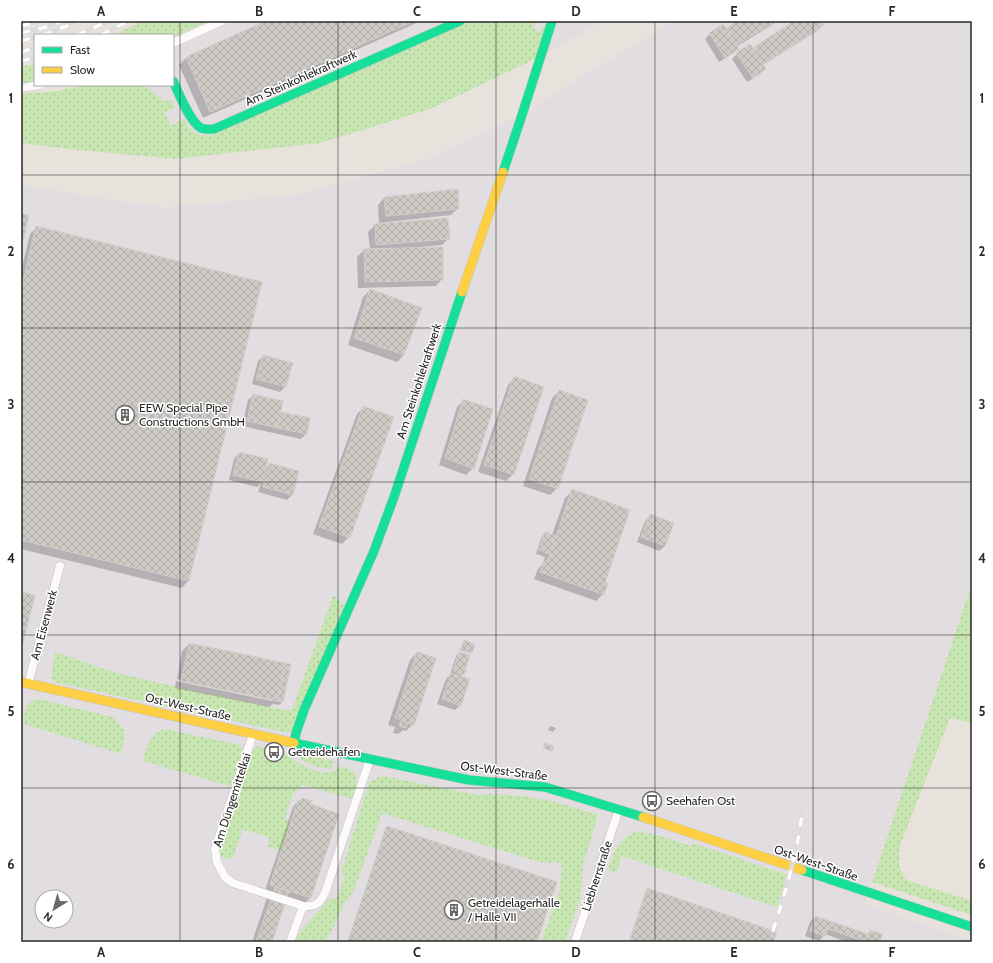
<svg xmlns="http://www.w3.org/2000/svg" width="993" height="963" viewBox="0 0 993 963" font-family="Cabin,sans-serif">
<defs>
<pattern id="grass-dots" width="8" height="8" patternUnits="userSpaceOnUse"><rect width="8" height="8" fill="#c8e6b1"/><path d="M2 2h.1M6 6h.1" fill="none" stroke="#acc598" stroke-width="1.8" stroke-linecap="round"/></pattern>
<pattern id="building-cross-hatch" width="8" height="8" patternUnits="userSpaceOnUse"><rect width="8" height="8" fill="#cecac6"/><path d="M0 0l8 8M0 8l8-8" fill="none" stroke="#b1aeaa"/></pattern>
</defs>
<rect width="100%" height="100%" fill="#e8e2dc"/>
<path fill="#e1dde0" fill-rule="evenodd" d="M209,21h393l-65,37 -107,51 -110,34 -144,16 -28,-74h25v-48z
M675,21h297v562l-108,321 108,37v1h-951v-757l144,23 132,-13 131,-36 94,-44 54,-35zM42,897h24v24h-24z"/>
<path fill="url(#grass-dots)" d="M142,21h67l-36,16v-2h-59z
M467,21h69l-3,8 8,3 3,-8 4,1 -11,33 -107,51 -110,34 -144,16 -107,-10 -48,-6v-49l36,-3 28,-6h58l5,2 16,15 7,-3 4,9 -11,4 7,14 13,-7 5,9 10,7h14z
M35,64v18l-14,2v-17z
M972,583v140l-22,-5 -51,130v18l7,14 66,21v14l-100,-33z
M333,596c8,4 11,6 12,16l-53,116 -4,5 -234,-51 -3,-4 4,-26 61,21 83,19 87,18h6z
M37,699l76,18 11,13 1,4 -4,20 -96,-30c-2,-10 0,-22 12,-25z
M164,729l76,16 4,9 -11,33 -90,-26c4,-15 6,-25 21,-32z
M257,746l32,9 6,6 14,8 15,4 8,-1 7,-6c23,6 19,14 14,33l-50,-14c-12,7 -15,22 -18,34l6,3 -10,29 -14,-5 3,-8 -27,-9 -11,31 -11,-4 -2,-3v-8l33,-93z
M301,754l34,7 -4,8c-12,-1 -21,-4 -31,-10z
M383,776l94,19 18,-1 28,2 33,6 42,13 -15,50 -3,35 -15,42h-24l19,-52 2,-28 -14,1 -9,-1 -157,-49 -28,77 -9,12 -13,28 -8,12h-28l5,-11 28,-32 8,-1 8,-22 -4,-3 28,-90 8,-5z
M642,830l1,3 11,1 37,12 2,-3 94,32 -10,32 -155,-51 -5,16 -9,-2c7,-22 11,-33 34,-40z"/>
<path fill="#0003" d="M269,21h152l-218,97 -24,-53 7,-7z
M740,21h38l-42,26 2,2 -6,5 -13,8 -14,-23 5,-5 16,-4z
M796,21h24l3,4 -5,5 -55,35 2,4 -5,5 -13,8 -15,-23 5,-5 15,-5z
M384,198l74,10 -7,7 -72,8 -1,-18z
M447,219l2,19 -7,7 -22,2v2l22,30 -6,7 -78,2 -1,-31 7,-7h6l-2,-18 7,-7z
M37,227l224,55 -73,299 -6,7 -161,-39v-278l9,-37z
M370,290l34,65 -7,7 -49,-17 15,-48z
M263,356l22,31 -5,5 -28,-8 6,-23z
M514,378l-1,96 -7,7 -28,-9 30,-87z
M559,391l-2,97 -7,7 -27,-9 29,-88z
M253,395l27,18 29,6 -3,15 -5,5 -59,-13 6,-26z
M464,400l9,68 -7,7 -27,-10 18,-58z
M364,407l-15,130 -7,7 -29,-10 44,-120z
M239,453l26,16 5,-5 28,7 -6,24 -5,5 -29,-8 3,-9 -4,4 -28,-7 5,-21z
M572,491l32,92 -1,11 -7,7 -62,-22 4,-10 4,-4 3,-8 -9,-3 6,-18 4,-3 6,2 13,-37z
M650,516l15,30 -6,5 -22,-9 8,-21z
M464,641l7,11 -1,1 -10,-3 3,-7z
M189,644l93,58 -3,3 -6,-1 -4,3 -94,-19 1,-7 96,20v-2l-95,-20 5,-28z
M417,653l-4,71 -7,7 -3,-1 -5,4 -5,-1 2,-6 -7,-2 22,-65z
M459,653l4,21 -3,3 1,28 -6,5 -18,-6 9,-25 4,-4 6,-19z
M550,726l6,2 -3,4 -5,-2z
M303,799l7,99 -5,5 -19,-7 -15,46h-19l16,-47 -3,-5 28,-83 5,-6 2,1z
M388,827l148,115h-186l-2,-1 37,-111z
M647,889l125,53h-143l17,-52z
M815,917l52,18 3,-4 9,11h-32l-22,-8 -6,7 -14,-5 5,-14z"/>
<path fill="url(#building-cross-hatch)" stroke="#d2cec8" d="M266,21h148l-204,91 -24,-55z
M738,21h38l-40,24 -10,-17z
M794,21h28l2,4 -61,39 -10,-16z
M723,24l16,25 -14,9 -16,-25z
M750,44l16,25 -13,9 -17,-25z
M458,189l1,20 -73,7 -2,-19z
M21,214l8,1 -6,26h-2z
M448,218l2,21 -74,6 -1,-21z
M36,226l226,56 -73,299 -168,-41v-250z
M443,247v33l-78,2 -1,-33z
M370,289l52,19 -18,47 -50,-17z
M263,355l30,8 -7,24 -30,-8z
M514,376l30,11 -30,88 -30,-10z
M559,390l29,10 -30,89 -29,-10z
M253,394l30,7 -6,27 -30,-7z
M463,399l30,10 -19,60 -29,-11z
M363,406l31,11 -44,121 -31,-11z
M281,412l29,6 -3,16 -30,-6z
M239,452l29,7 -5,23 -30,-7z
M269,463l30,8 -6,24 -30,-8z
M572,489l58,21 -25,72 3,1 -4,12 -64,-23 4,-11 3,1z
M650,514l24,9 -9,23 -24,-9z
M545,532l11,4 -7,18 -10,-4z
M21,592l14,3 -12,48h-2z
M464,640l11,4 -3,9 -11,-4z
M189,643l96,20 -8,38 -96,-20z
M417,652l19,6 -22,67 -6,-2 -2,5 -7,-2 2,-6 -6,-2z
M459,652l11,3 -6,20 -11,-4z
M285,663l6,1 -8,38 -6,-1z
M451,673l19,6 -9,27 -19,-7z
M545,743l9,3 -2,5 -9,-3z
M302,798l10,3 -1,3 28,10 -28,84 -41,-13 28,-85 3,1z
M387,826l170,56 -20,60h-175l-12,-4z
M275,887l14,4 -17,51h-16z
M647,888l130,44 -4,10h-144z
M815,916l53,18 2,-4 12,4 -2,8h-14l-38,-13 -3,7 -15,-5z"/>
<g fill="none" stroke-linecap="round" stroke-linejoin="round">
<defs>
<path id="street" d="M173,43l49,-22
M21,88l19,-3
M28,684l32,-118
M253,734l-38,115 2,13 8,15 8,6 70,23
M290,942l13,-36c13,1 16,-2 22,-13l45,-134
M575,942l44,-133"/>
<path id="fast" d="M173,81c6,12 16,40 28,47 4,2 9,1 13,1l246,-108
M503,172l19,-57 30,-94
M294,743l175,37 76,7 98,30
M294,743l2,-10 8,-23 70,-159 20,-54 68,-205
M802,870l170,57"/>
<path id="slow" d="M462,292l41,-120
M21,682l273,61
M643,817l159,53"/>
</defs>
<use href="#street" stroke="#c4c2c3" stroke-width="9"/>
<use href="#fast" stroke="#c4c2c3" stroke-width="10"/>
<use href="#slow" stroke="#c4c2c3" stroke-width="10"/>
<use href="#street" stroke="#fcfbfa" stroke-width="8"/>
<use href="#fast" stroke="#16e098" stroke-width="9"/>
<use href="#slow" stroke="#ffcf43" stroke-width="9"/>
<defs>
<path id="rail" d="M21,26l19,-5
M21,33l25,-6 15,-6
M43,35l37,-14
M77,35l32,-14
M101,35l27,-14
M21,41l14,-4
M21,52l14,-4
M21,61l14,-3
M773,931c12,-39 25,-78 29,-119"/>
</defs>
<use href="#rail" stroke="#dcdcde" stroke-width="4.5"/>
<use href="#rail" stroke="#fff" stroke-width="3" stroke-dasharray="9" stroke-linecap="butt"/>
</g>
<path fill="none" stroke="#282828" stroke-width="1" stroke-opacity="0.55" d="M180,21v921M338,21v921M496,21v921M655,21v921M813,21v921M21,175h951M21,328h951M21,482h951M21,635h951M21,788h951"/>
<defs>
<symbol id="building-ring" viewBox="-11 -11 22 22"><circle r="9.5" fill="#fff" stroke="#6b6967" stroke-width="1.5"/><path d="M-4-6H4V6H1V3H-1V6H-4ZM-2.5-4.3h1.7v1.8h-1.7ZM.8-4.3h1.7v1.8H.8ZM-2.5-1h1.7V.8h-1.7ZM.8-1h1.7V.8H.8Z" fill="#6b6967"/></symbol>
<symbol id="bus-ring" viewBox="-11 -11 22 22"><circle r="9.5" fill="#fff" stroke="#6b6967" stroke-width="1.5"/><path d="M-5-6H5V4H4V6H2V4H-2V6H-4V4H-5ZM-3.5-4V0h7V-4ZM-3.5 1.2v1.5H-2V1.2ZM2 1.2v1.5H3.5V1.2Z" fill="#6b6967"/></symbol>
</defs>
<g fill-rule="evenodd">
<use href="#building-ring" x="114" y="404" width="22" height="22"/>
<use href="#bus-ring" x="263" y="741" width="22" height="22"/>
<use href="#bus-ring" x="641" y="790" width="22" height="22"/>
<use href="#building-ring" x="443" y="899" width="22" height="22"/>
</g>
<g text-anchor="middle" stroke-width="3" stroke-linejoin="round" paint-order="stroke">
<g font-size="12" fill="#282828" stroke="#fff">
<text transform="translate(301 78) rotate(-24)" y="4">Am Steinkohlekraftwerk</text>
<text transform="translate(419 381) rotate(-72)" y="4">Am Steinkohlekraftwerk</text>
<text transform="translate(44 625) rotate(-75)" y="4">Am Eisenwerk</text>
<text transform="translate(188 707) rotate(13)" y="4">Ost-West-Straße</text>
<text transform="translate(504 771) rotate(7)" y="4">Ost-West-Straße</text>
<text transform="translate(232 800) rotate(-72)" y="4">Am Düngemittelkai</text>
<text transform="translate(816 863) rotate(19)" y="4">Ost-West-Straße</text>
<text transform="translate(597 876) rotate(-72)" y="4">Liebherrstraße</text>
</g>
<g font-size="12" fill="#282828" stroke="#fff" text-anchor="start">
<text x="139" y="412">EEW Special Pipe<tspan x="139" dy="14">Constructions GmbH</tspan></text>
<text x="288" y="756">Getreidehafen</text>
<text x="666" y="805">Seehafen Ost</text>
<text x="468" y="907">Getreidelagerhalle<tspan x="468" dy="14">/ Halle VII</tspan></text>
</g>
</g>
<rect width="993" height="963" fill="none" stroke="#ffffff" stroke-width="44"/>
<rect x="34" y="34" width="140" height="52" fill="#ffffff" stroke="#a9a9a9"/>
<rect x="42" y="47" width="20" height="6" fill="#16e098" stroke="#a9a9a9"/>
<text x="70" y="54" font-size="12" fill="#282828">Fast</text>
<rect x="42" y="67" width="20" height="6" fill="#ffcf43" stroke="#a9a9a9"/>
<text x="70" y="74" font-size="12" fill="#282828">Slow</text>
<g transform="translate(54 909) rotate(217)"><circle r="19" fill="#ffffff" stroke="#a9a9a9"/>
<path d="M0-3L7 15L0 10L-7 15Z" fill="#6b6967"/>
<text y="-6" font-size="11" font-weight="bold" text-anchor="middle" fill="#282828">N</text>
</g>
<rect x="22" y="22" width="949" height="919" fill="none" stroke="#282828" stroke-width="1.5"/>
<g font-size="13" text-anchor="middle" font-weight="bold" fill="#282828">
<text x="101" y="16">A</text>
<text x="259" y="16">B</text>
<text x="417" y="16">C</text>
<text x="576" y="16">D</text>
<text x="734" y="16">E</text>
<text x="892" y="16">F</text>
<text x="11" y="103">1</text>
<text x="982" y="103">1</text>
<text x="11" y="256">2</text>
<text x="982" y="256">2</text>
<text x="11" y="409">3</text>
<text x="982" y="409">3</text>
<text x="11" y="563">4</text>
<text x="982" y="563">4</text>
<text x="11" y="716">5</text>
<text x="982" y="716">5</text>
<text x="11" y="869">6</text>
<text x="982" y="869">6</text>
<text x="101" y="957">A</text>
<text x="259" y="957">B</text>
<text x="417" y="957">C</text>
<text x="576" y="957">D</text>
<text x="734" y="957">E</text>
<text x="892" y="957">F</text>
</g>
</svg>
